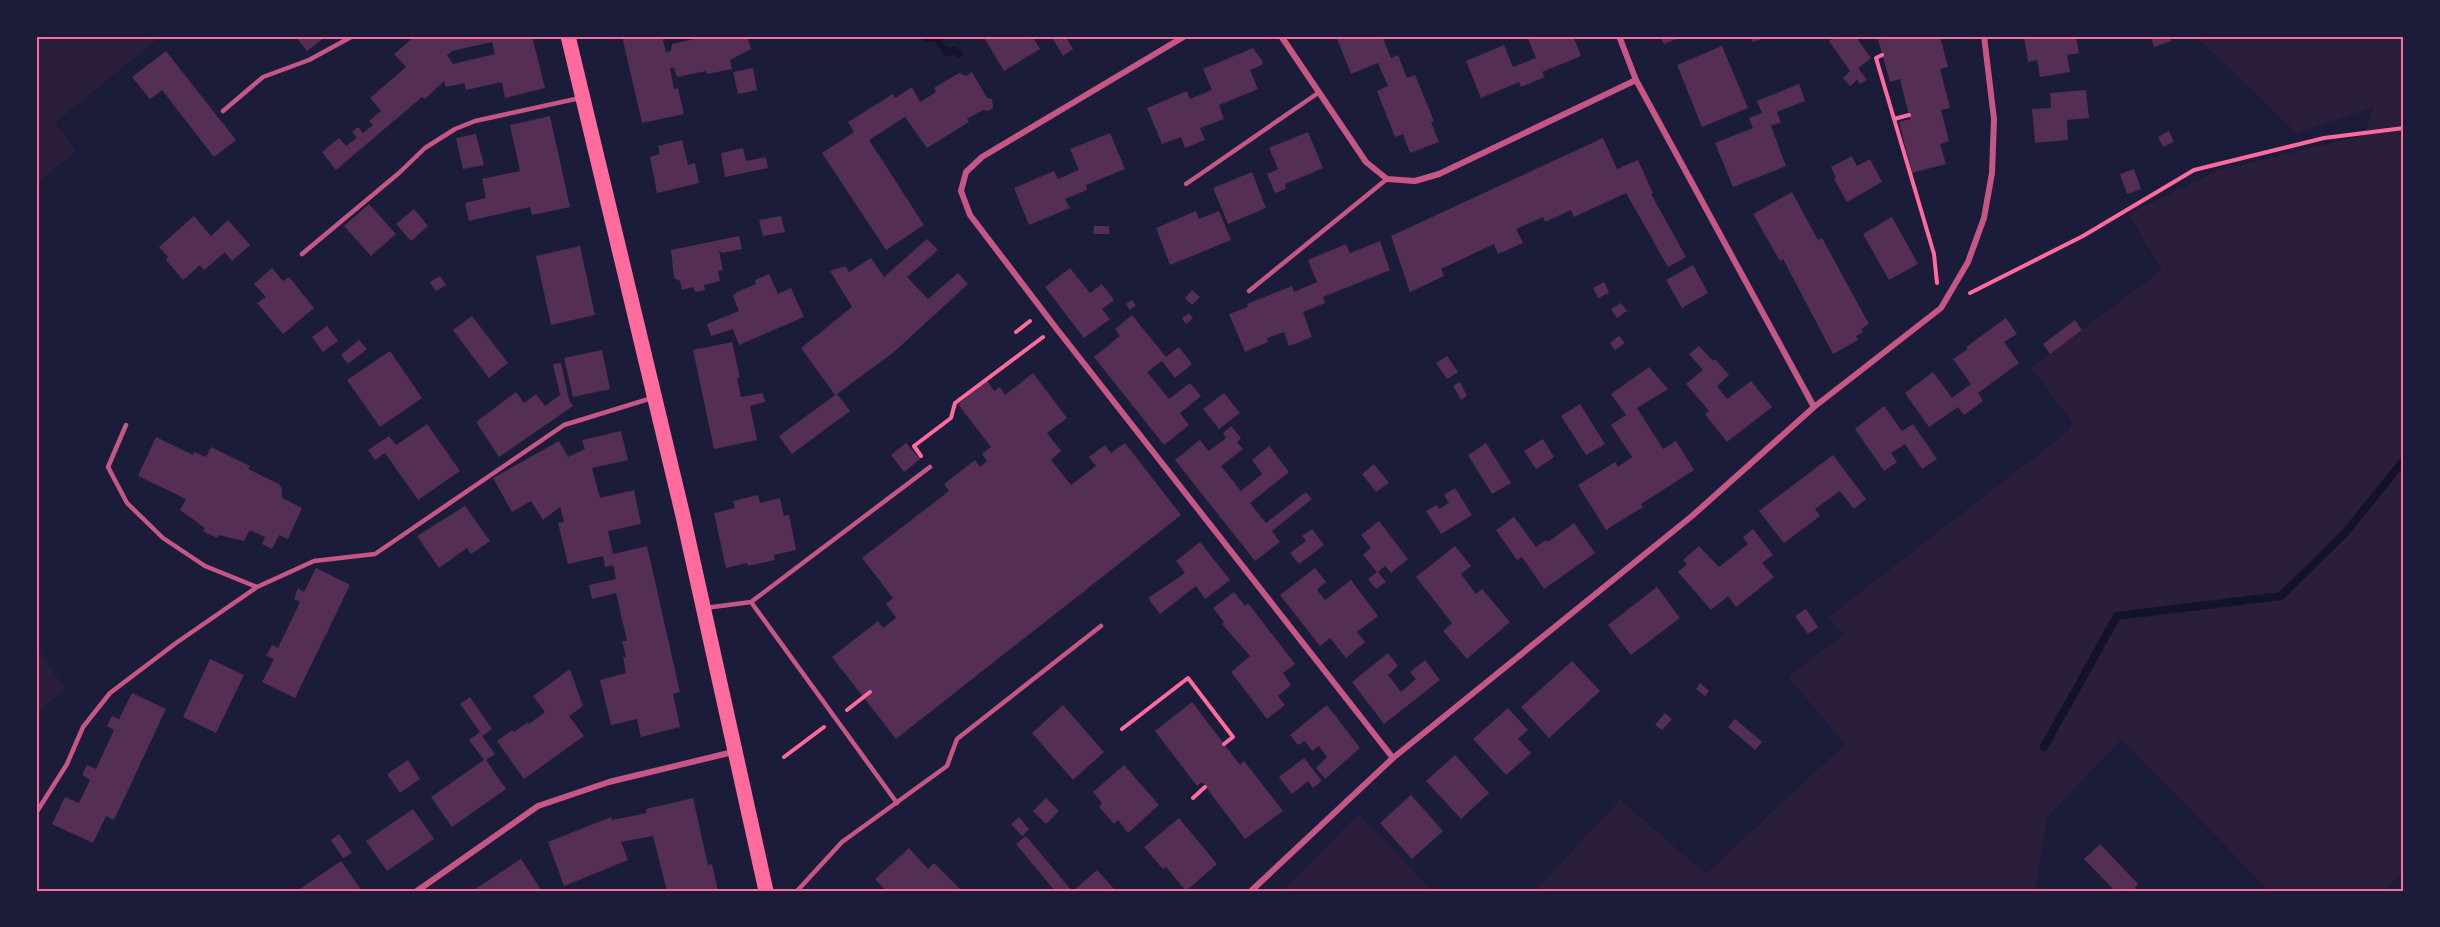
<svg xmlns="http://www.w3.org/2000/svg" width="2440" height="927" viewBox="0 0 2440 927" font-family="'PT Sans',sans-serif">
<rect width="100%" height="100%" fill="#1b1b3a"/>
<path fill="#2a1e3b" d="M36,36h125l-106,87 21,28 -40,33z
M2196,36h208v833l-20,22h-115l-147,-152 -75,78 -12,74h-500l85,-91 86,74 139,-130 -57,-67 56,-43 -17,-16 240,-186 6,-9 -42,-55 131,-98 -34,-56 89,-43 147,-36 10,-28 -78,26z
M36,646l29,43 -29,25z
M1358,814l75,77h-150z"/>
<path fill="#12122b" d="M928,36h13l3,9 5,3 6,-2 6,4 2,5 -4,3 -6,-4 -7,3 -11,-15h-11l-1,-4z"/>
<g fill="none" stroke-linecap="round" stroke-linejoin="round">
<path stroke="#12122b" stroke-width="8" d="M2044,747l73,-131 164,-20 64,-63 59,-73"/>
</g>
<path fill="#542f53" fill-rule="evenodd" d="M295,36h31l-19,15z
M415,36h117l13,52 -40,10 -3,-16 -36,8 -2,-7 -18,4 -2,-6 -19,18 -3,-2 -86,73 -14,-18 17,-14 7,8 11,-8 -5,-6 6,-5 5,6 10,-8 -4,-4 12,-10 -11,-13 36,-31 -12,-13zM492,42l3,12 -42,10 -6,-9 5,-4z
M622,36h40l4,16 5,-1 1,-7 35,-8h40l4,13 -21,11 2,9 -25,5 -1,-3 -29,6 -3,-9h-4l4,21 4,-1 6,26 -42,9z
M983,36h49l8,13 -36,22z
M1051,36h14l8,13 -10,7z
M1336,36h46l9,22 7,-3 9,23 8,-3 19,46 -3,1 8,20 -29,11 -7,-19 -8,3 -18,-46 11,-5 -10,-23 -27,11z
M1527,36h46l8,20 -39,16 3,5 -24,10 -2,-5 -38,16 -15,-37 38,-16 9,22 23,-9z
M1660,36h24l-20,8z
M1750,36h19l-16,6z
M1836,36h19l16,22 -13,10 9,12 -7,4 -3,-4 -7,6 -7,-8 7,-7 -21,-30z
M1877,36h63l8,31 -8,2 10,39 -9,2 8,31 -9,3 6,20 -34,9 -13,-51 11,-3 -10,-40 -10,3z
M2024,36h52l3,17 -12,2 3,17 -30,5 -3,-17 -9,2z
M2150,36h19l2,5 -17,6z
M1722,46l26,62 -46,19 -25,-62z
M1253,48l10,14 -1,3 -12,5 8,19 -39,16 5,14 -24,9 5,12 -20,8 -4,-11 -19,7 -15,-36 40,-17 3,8 22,-9 -9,-21z
M166,51l70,89 -22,17 -52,-67 -12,9 -18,-22z
M753,68l4,22 -19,4 -5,-22z
M972,72l15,26 5,1 1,9 -5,3 -5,-1 -16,9 2,3 -42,26 -22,-31 -36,23 55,85 -38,25 -64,-97 32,-21 -6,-10 45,-28 2,4 17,-11 8,15 16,-10 -2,-4 25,-15 7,3z
M1799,84l6,17 -28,11 4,10 -10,4 15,40 -53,21 -18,-44 38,-15 -4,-10 13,-5 -5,-12z
M2086,90l3,28 -22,2 1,20 -33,3 -3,-34 19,-1 -1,-15z
M550,116l20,91 -38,8 -2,-8 -61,14 -4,-18 21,-5 -4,-19 38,-8 -10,-46z
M2169,131l5,11 -11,5 -5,-10z
M1308,132l15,36 -38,16 1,5 -11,4 -8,-19 11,-5 -9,-21z
M1110,133l15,36 -39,16 1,5 -22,9 5,9 -41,17 -15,-37 40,-17 4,8 21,-9 -9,-21z
M476,134l8,31 -21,4 -7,-31z
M1603,138l14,31 21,-9 15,33 -2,1 35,63 -18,10 -42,-74 -52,24 -3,-7 -26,12 -2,-5 -27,12 7,14 -25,11 -4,-10 -53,25 3,7 -34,16 -19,-56z
M682,140l6,25 7,-2 4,20 -42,10 -7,-36 10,-3 -2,-8z
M743,148l3,13 20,-4 2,11 -43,9 -4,-24z
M1852,156l5,10 13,-7 12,23 -35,20 -13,-23 2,-1 -5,-11z
M2134,169l7,20 -14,5 -7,-20z
M1252,172l14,36 -38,16 -15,-36z
M1792,192l26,48 4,-2 47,86 -8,5 2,3 -7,4 2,4 -25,14 -50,-95 -3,2 -27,-47z
M369,204l27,30 -25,22 -27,-30z
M414,209l14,17 -17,15 -15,-17z
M1196,211l3,8 20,-8 12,29 -61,25 -14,-37z
M194,216l17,20 17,-16 22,25 -18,16 -7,-9 -21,18 -4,-5 -17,15 -17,-20 2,-3 -9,-10z
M781,216l4,16 -22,4 -4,-16z
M1892,217l26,47 -29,16 -26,-46z
M1094,226h15v8h-16z
M739,236l3,13 -20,4 -3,-2 4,19 -5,1 2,10 -16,4 1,5 -10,2 -2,-5 -11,3 -2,-9 -6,-3 -3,-28z
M927,239l11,11 -31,27 21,22 30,-26 10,11 -74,68 -57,42 13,17 -58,43 -13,-18 56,-41 -34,-47 51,-41 -22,-36 15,-5 4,6 22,-14 13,19z
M1380,241l10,29 -67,27 2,6 -22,9 9,25 -23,9 -5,-14 -17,6 1,4 -23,10 -16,-38 19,-7 -1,-3 45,-18 2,6 23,-10 -9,-22 38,-16 4,9z
M580,246l15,69 -44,10 -15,-69z
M1693,265l15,28 -26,15 -16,-28z
M272,268l11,13 6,-4 25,31 -31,26 -26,-31 9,-6 -12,-13z
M1070,268l20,25 12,-9 12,16 -12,9 8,10 -26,19 -39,-51z
M769,274l9,20 13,-6 13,29 -65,28 -6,-16 -22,7 -4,-12 32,-13 -6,-15 4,-4 19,-8 -1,-4z
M440,276l6,9 -10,6 -6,-9z
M1604,282l5,11 -11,5 -5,-10z
M1192,290l8,7 -8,8 -7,-7z
M1132,300l4,5 -6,5 -4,-6z
M1621,303l6,8 -10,7 -6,-9z
M1189,313l4,5 -7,6 -4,-6z
M1132,315l34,42 13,-10 13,17 -17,14 -13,-17 -15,11 22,27 21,-16 11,13 -21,17 9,12 -25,20 -70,-88 26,-21 -5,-7z
M472,316l36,47 -19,15 -36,-48z
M2006,318l11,16 -13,8 15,21 -41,30 5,8 -19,14 -6,-8 -29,20 -24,-34 28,-21 19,26 19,-14 -18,-25 15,-10 -2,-2z
M2075,320l7,10 -32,24 -7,-10z
M327,326l11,15 -15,11 -11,-15z
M1619,336l6,7 -10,7 -5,-7z
M359,340l8,9 -19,15 -7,-9z
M732,342l8,36h-3l4,19 22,-4 2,9 -15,4 7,34 -43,9 -21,-99z
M1699,346l14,15 2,-2 14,16 -12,11 10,13 24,-18 21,26 -45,35 -22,-28 4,-3 -23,-27 17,-14 -14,-16z
M602,350l8,39 -37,8 -9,-39z
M390,351l32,47 -42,29 -33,-47z
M1447,356l11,16 -11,7 -11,-16z
M561,363l8,37 4,6 -74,51 -23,-35 40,-30 8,11 12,-9 9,12 15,-11 -7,-31z
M1649,367l19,22 -31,19 26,41 13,-8 18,29 -53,34 2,3 -37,23 -28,-45 37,-23 3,5 14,-10 -21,-32 15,-10 -15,-21z
M1033,373l34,45 -20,15 14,18 -10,9 20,25 25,-19 -7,-9 16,-12 6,8 14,-10 56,72 -285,224 -64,-82 46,-36 5,7 13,-10 -10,-14 7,-6 -31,-40 87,-67 -5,-7 31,-24 5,7 7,-6 -5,-7 9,-7 -33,-43 29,-23 7,10 6,-4 5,8z
M1460,382l7,14 -6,4 -8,-14z
M1224,393l16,20 -21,16 -16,-20z
M1580,404l25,40 -19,11 -25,-39z
M1884,406l18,25 11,-7 24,35 -15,10 -17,-25 -14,9 6,9 -13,9 -29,-42z
M427,424l33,47 -42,29 -33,-47 -10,7 -7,-10 21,-14 7,9z
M1231,426l10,12 -4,4 6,7 -22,17 20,25 21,-17 -10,-14 17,-14 20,26 -39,31 16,20 40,-31 6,7 -40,32 8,11 -25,19 -80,-101 25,-20 9,11 17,-13 -3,-5z
M621,431l7,29 -36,8 8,30 34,-8 7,34 -33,7 5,23 34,-8 33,146 -7,2 7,33 -39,10 -4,-18 -26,6 -11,-45 26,-7 -3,-16h3l-4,-16h5l-11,-48 -24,6 -3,-14 27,-6 -3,-14 -8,2 -2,-11 -35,8 -10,-41 6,-1 -4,-15 -17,13 -12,-19 -19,11 -19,-34 66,-37 9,16 17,-8 -3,-9z
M156,437l37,18 1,-3 12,5 5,-10 39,19 -2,3 31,15 3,5v9l20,10 -14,31 -9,-4 -7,14 -10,-5 3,-7 -15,-7 -6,11 -25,-6 -2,3 -14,-7 2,-3 -25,-18 6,-11 -48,-23z
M1543,439l11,18 -18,12 -12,-18z
M906,443l14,16 -16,13 -13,-17z
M1486,443l25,40 -19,11 -24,-39z
M1833,455l33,44 -12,10 -14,-18 -25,18 5,7 -36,27 -25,-32z
M1374,464l15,19 -13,9 -14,-18z
M1455,488l17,27 -31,19 -15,-23 11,-6 2,4 10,-6 -5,-8z
M758,495l2,8 20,-5 4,18 5,-1 7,35 -22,5 1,5 -27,6 -1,-3 -21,5 -12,-55 21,-5 -2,-7z
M465,506l25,35 -19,13 -4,-6 -28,20 -22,-32z
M1514,517l22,30 10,-7 2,2 26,-19 21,30 -51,36 -22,-32 -5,3 -21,-30z
M1379,521l29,38 -17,14 -6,-7 -7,6 8,10 -10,7 -8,-10 9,-7 -14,-17 8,-7 -10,-13z
M1312,529l12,16 -25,19 -9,-11 16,-12 -4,-5z
M1753,529l20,26 -11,8 12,14 -38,30 -8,-11 -17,14 -33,-38 9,-8 -4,-4 16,-14 20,21 29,-23 -5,-7z
M1200,542l30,38 -25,19 -9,-13 -36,28 -12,-16 37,-25 -9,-12z
M1455,546l16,20 -10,8 15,20 6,-5 28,33 -43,37 -24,-28 9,-8 -36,-46z
M316,568l34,17 -55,113 -33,-16 12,-23 -8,-3 6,-11 6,3 22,-46 -6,-3 4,-11 6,4z
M1315,568l11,14 -9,8 8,10 26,-20 27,36 -21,16 8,10 -19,16 -16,-20 -10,8 -40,-51z
M1657,587l23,31 -49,37 -23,-30z
M1234,592l11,14 3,-3 47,61 -12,9 8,12 -13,11 7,9 -18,14 -36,-47 19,-16 -28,-32 2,-2 -11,-14z
M1806,609l12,18 -10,7 -13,-18z
M1388,653l10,13 -10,9 13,17 15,-13 -6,-7 15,-12 15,20 -56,44 -32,-42z
M210,659l34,16 -28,58 -33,-16z
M1572,661l28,30 -51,47 -28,-31z
M570,669l13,37 -14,10 15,20 -60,43 -27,-38 15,-11 2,2 14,-10 1,2 16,-12 -12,-16z
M1700,683l9,8 -4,5 -9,-7z
M132,693l34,16 -52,111 -8,-4 -13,27 -41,-19 13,-27 14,6 11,-23 -8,-5 5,-10 9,4 18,-39 -7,-4 5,-10 7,3z
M470,697l22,32 -10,7 13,18 -9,6 20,29 -54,38 -21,-30 53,-37 -15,-20 11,-8 -20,-28z
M1192,702l48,63 4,-4 39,50 -38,28 -43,-57 -5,4 -42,-55z
M1063,705l41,47 -31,28 -41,-47z
M1327,705l33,43 -35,31 -9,-11 11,-11 -8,-11 -7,5 -7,-10 -7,4 -8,-10z
M1508,708l20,22 -10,9 13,14 -25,22 -33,-36z
M1665,713l7,6 -10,11 -7,-5z
M1735,719l27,23 -7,8 -27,-23z
M1455,755l34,38 -28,26 -35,-38z
M1304,758l18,23 -9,7 -5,-7 -16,13 -13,-17z
M408,760l12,19 -20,14 -13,-19z
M1124,765l35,40 -31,28 -10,-13 -4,4 -15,-17 3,-4 -9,-11z
M1411,795l32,36 -31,28 -32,-36z
M693,798l15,67 4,-1 6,27h-51l-14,-55 -32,6 7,18 -64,26 -16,-44 63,-25 1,3 35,-7 -1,-4z
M1046,798l13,13 -13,13 -13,-13z
M413,809l21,30 -47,32 -21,-30z
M1019,817l10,12 -7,7 -11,-12z
M1179,818l38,46 -31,27 -20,-24 -3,2 -19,-22z
M339,834l13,19 -9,5 -12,-18z
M1026,836l46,55h-17l-39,-47z
M2100,844l38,40 -3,3 3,4h-23l-31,-32z
M909,848l19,21 6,-6 28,28h-76l-11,-12z
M521,859l21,32h-70z
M341,861l21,30h-65l19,-13z
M1097,870l19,21h-43z"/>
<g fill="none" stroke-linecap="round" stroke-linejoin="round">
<path stroke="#ff6b9d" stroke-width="4" d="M1882,55l-6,3 58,196 3,29
M1894,119l15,-4
M1970,293l113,-57 111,-66 130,-32 80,-10
M1016,332l14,-11
M921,456l-7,-10 37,-28 4,-15 88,-66
M847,710l23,-18
M1122,729l66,-51 45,59 -9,7
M784,757l40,-30
M1193,798l12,-11"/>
<path stroke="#c65784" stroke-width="4.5" d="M223,111l40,-34 46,-17 44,-24
M1186,184l132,-91
M302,254l97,-81 26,-25 30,-19 20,-8 105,-23
M1249,291l138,-112
M126,425l-18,42 19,36 36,35 42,28 52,21
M751,602l146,201
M705,608l46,-6 179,-135
M36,813l31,-49 16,-37 27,-34 66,-50 81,-56 57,-26 61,-7 189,-129 88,-27
M797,891l45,-49 105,-76 10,-27 144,-113"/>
<path stroke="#c65784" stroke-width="6" d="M1185,36l-203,121 -16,15 -5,19 9,24 86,113 337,430
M1281,36l85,126 21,17 28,2 24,-7 197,-94
M1619,36l17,44 178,327
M417,891l121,-85 71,-24 124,-30
M1251,891l142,-133 299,-242 122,-109 127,-99 27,-46 16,-44 8,-45 2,-54 -10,-83"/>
<path stroke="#ff6b9d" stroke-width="15" d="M568,36l115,480 83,375"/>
</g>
<rect width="2440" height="927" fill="none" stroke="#1b1b3a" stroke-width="75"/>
<rect x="38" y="38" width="2364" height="852" fill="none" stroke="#ff6b9d" stroke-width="2"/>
</svg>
